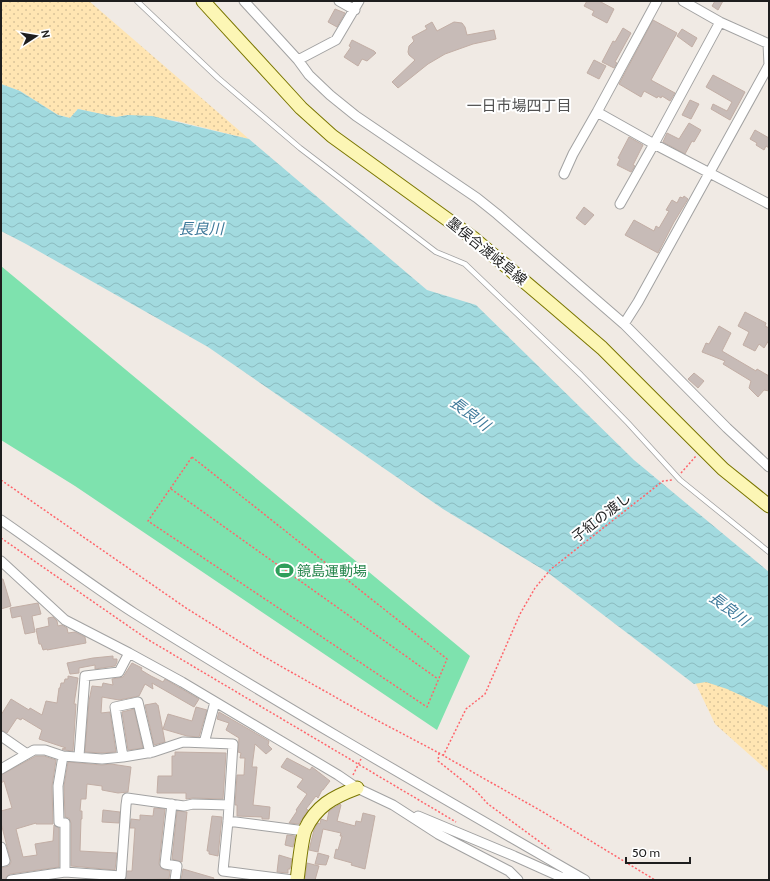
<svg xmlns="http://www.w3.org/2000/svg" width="770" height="881" viewBox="0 0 770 881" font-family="Cabin,'Noto Sans JP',sans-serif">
<defs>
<pattern id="sand-dots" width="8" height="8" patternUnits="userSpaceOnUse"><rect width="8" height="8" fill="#ffe5b2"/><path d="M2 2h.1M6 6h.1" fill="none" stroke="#dac499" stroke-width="1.8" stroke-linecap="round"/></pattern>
<pattern id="water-waves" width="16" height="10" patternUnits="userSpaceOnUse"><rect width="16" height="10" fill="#a2dadf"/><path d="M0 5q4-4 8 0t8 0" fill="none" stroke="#8bbbbf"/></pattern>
</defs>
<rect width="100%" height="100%" fill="#f0eae4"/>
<path fill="url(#sand-dots)" d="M1,1h88l160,138 -72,-18 -49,-6 -12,2 -38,-8 -8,9 -12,-3 -38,-24 -19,-7z
M711,680l58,27v65l-54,-48 -20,-42z"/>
<path fill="#7ee2ae" d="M1,266l469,390 -33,74 -362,-244 -74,-46z"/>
<path fill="url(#water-waves)" d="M1,84l19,7 38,24 12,3 8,-9 38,8 12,-2 24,1 97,23 178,151 49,15 158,155 135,112v136l-42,-19 -21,-7 -12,2 -147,-112 -104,-63 -235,-162 -182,-103 -25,-13z"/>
<path fill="#c7bbb7" stroke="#c2aea5" d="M587,1h12l15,8 -7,14 -15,-8 2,-4 -10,-5z
M715,1h8l-5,9 -6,-4z
M335,9l10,4 -8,14 -9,-5z
M653,20l24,13 -26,47 24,13 -5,8 -8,-5 -1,2 -3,-2 -1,2 -13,-7 -3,6 -22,-13z
M432,22l5,9 17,-9 8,1 3,4 2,8 27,-5 2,9 -23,5 -28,10 -17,10 -30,24 -6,-6 23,-22 -6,-5 -1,-3 1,-6 5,-5 -2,-4 15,-8 -2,-3z
M623,28l8,5 -16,29 2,1 -3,5 -12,-6 11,-21 2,1z
M682,29l15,9 -5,9 -15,-11z
M352,40l22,11 2,2 -9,8 -5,-2 -4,7 -14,-9 7,-10 -2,-1z
M594,60l12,6 -7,13 -12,-6z
M713,75l32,17 -15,28 -19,-11 2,-5 14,7 5,-9 -26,-15z
M690,100l9,4 -8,15 -9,-4z
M689,123l12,7 -7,12 -2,-1 -7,13 -22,-12 4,-9 12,6z
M755,130l14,8v10l-3,-2 -2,4 -8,-5 1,-2 -7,-4z
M629,137l14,8 -10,20 2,1 -4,6 -14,-7 3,-6 -2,-1z
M684,196l4,3 -14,23 -16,31 -33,-18 9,-15 20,11 2,-5 3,2 10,-17 -3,-1 6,-10 5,3 3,-6 3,1z
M584,207l10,8 -9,10 -9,-7z
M745,312l21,11 -1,3 4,2v12l-5,8 -5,-4 -4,7 -12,-6 6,-13 -11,-6z
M719,326l12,7 -9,18 34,20 1,-2 12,7v15l-5,-1 -6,7 -9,-9 2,-7 -28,-17 2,-3 -23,-9 4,-9 3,1z
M694,373l10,8 -6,7 -10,-9z
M1,579h2l8,27 -10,3z
M38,603l3,11 -9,2 3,16 -10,2 -4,-18 -9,2 -2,-10z
M53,617l4,4 1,5 4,-1 5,3 1,5 7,-1 10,5 1,6 -39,7v-1l-4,1 -2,-6h-2l-3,-15 13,-3 -1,-8z
M113,656v3h4v3l-2,4 -20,3v-4l-16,3v5l-9,1 -3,-11 26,-5z
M132,663l10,5 -1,2 10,6 12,6 2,-3 34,20 -5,8 -42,-24 1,6 -8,-5 -6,12 -20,4 -17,-3 -1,16 9,-1 6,40 -14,1 -17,-1 4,-51 3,-15 10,1 1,-4 10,2 -1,-6 11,-2z
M68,676l10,2 -4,26h2l-3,47 -9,-1 -2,-1 4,-1 -27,-9 3,-9 -20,-12 -1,2 -4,-2 -10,15 -6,-3v-15l10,-16 18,11 1,-2 12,7 4,-14 11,2 2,-15h1l1,-5h3l1,-4h3z
M156,703l1,2h1l7,37 -11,3 -9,-40z
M196,707l11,3 -8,27 -12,-1 -24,-7 5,-15 24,7z
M134,709l9,39 -15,2 -6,-38z
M219,712l50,29 -1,4 4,4 -6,5 -11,-10 -3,23h5l-4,38 17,2 -1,12h-7v-2l-25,-1v-11h-2l2,-30h7l1,-17h-5l1,-5 -3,-1 1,-14 -13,-8 3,-7 -12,-4z
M175,752l51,1 -3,46 -30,-1 -7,1v-6h-29l1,-17h14v-20h3z
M36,756h8l12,4 -4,26 1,38h-17v-1l-20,6 7,28 14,-2 -2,-11 18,-3 1,-16 5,3v39l-49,7 -3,2 -2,4h-4v-12l8,-2 2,-4 -10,-39v-12l11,-3 -8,-27 -3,2v-8z
M287,758l23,12 2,-3 18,14 -7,9h-1l-4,8 -2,-2 -10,13 2,1 -9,14 -10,-1 8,-12 -1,-1 11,-16 -10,-7 6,-8 -22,-12z
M68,762l34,3 9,-1 20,3 -3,25 -10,1 -16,-3v-4l-15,-2 -1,15h-5l-1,12h2v8h-1l-1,32 37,2 -2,17 -44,-4v-43l-2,-5 -4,-1 -1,-31z
M340,804l1,1 -4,16 18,5 1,-5 5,1 2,-9 12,3 -10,53 -14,-4 1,-2 -18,-5 2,-9 2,1 4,-14h-2l1,-3 -18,-4 -5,23 -9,-2 5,-20 2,-4 2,-3 2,1 1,-5 6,2 2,-10z
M154,808l11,1 -6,55 3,5 8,2 -1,8 -44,1 2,-9h5l3,-43h-5l1,-9 9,1v-5l13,1z
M103,810l17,2 -1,11 -17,-1z
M177,811l10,1 -5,50 -10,-3z
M212,816l10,1 -4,39 -9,-2v-3h-2z
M287,835l8,1 -2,11 -8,-2z
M318,853l11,3 -3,9 -11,-1z
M279,855l13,4 -2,10h-2v4l-11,-1z
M307,863l12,3 -4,14h-10z
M183,869l31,9 -1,2h-32z"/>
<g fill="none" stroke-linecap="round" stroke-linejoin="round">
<defs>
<path id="lane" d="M137,1l81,77 82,70 136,104 29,12 116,111 47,48 52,57 89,72"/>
<path id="street" d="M244,1l54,59 11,15 21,20 26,21 121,82 20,16 127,110 103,104 42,39
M339,1l16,9
M683,1l37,21 49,22
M298,60l38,-20 23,-39
M597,112l57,32 66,-122
M564,174l9,-20 24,-42 60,-111
M620,204l34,-60 115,60
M624,324l14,-22 131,-237 -1,-21
M1,520c45,31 88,64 133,93 148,93 300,180 451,267
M1,561l64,59 64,33 53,29 156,93 19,13 36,17 45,29 71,37 9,9
M1,736l26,18
M204,743l11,-41
M63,756l-5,30 1,36 6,1v49
M79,756l6,-80 34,-4 10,-19
M123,757l-8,-50 23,-5 12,51
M1,769l33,-19h11l18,6 39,3 21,-2 30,-5 30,-10 50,2 -5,77 -5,50 70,9
M172,804l-7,60 12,2 -2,14
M418,816l96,40 47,21 18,1
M228,821l77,10
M1,847l4,14 -4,1
M11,880l54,-8 56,4 5,-71 1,-7 57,8 9,-2 36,1"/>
<path id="secondary" d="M203,1l98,107 31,28 141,102 79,67 50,43 121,121 46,37
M297,880c2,-13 4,-39 8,-50 11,-24 28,-33 52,-42"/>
</defs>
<use href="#lane" stroke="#a2a2a2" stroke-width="6"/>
<use href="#street" stroke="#a2a2a2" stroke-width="11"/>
<use href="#secondary" stroke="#7a7600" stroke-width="15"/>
<path stroke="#ff656b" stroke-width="1.5" stroke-dasharray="2 2" stroke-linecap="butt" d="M192,457l255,202 -20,48 -279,-186z
M681,473l15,-17
M1,480l185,128 75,47 106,60 72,38 104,59 112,68
M171,489l267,190
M1,538l146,101 309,183
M439,753l-1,8 39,31 11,12 63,46
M443,756l23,-47 19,-15 35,-80 15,-26 16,-19 112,-88 9,-1
M353,775l8,-16"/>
<use href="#lane" stroke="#fff" stroke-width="4.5"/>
<use href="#street" stroke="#fff" stroke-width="9"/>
<use href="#secondary" stroke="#fcf6b5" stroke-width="13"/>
</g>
<defs>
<symbol id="stadium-bare" viewBox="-9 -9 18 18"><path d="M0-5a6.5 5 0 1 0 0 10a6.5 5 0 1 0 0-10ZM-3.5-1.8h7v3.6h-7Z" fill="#2e9e5b" stroke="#fff" stroke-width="2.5" paint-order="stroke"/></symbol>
</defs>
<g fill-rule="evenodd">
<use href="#stadium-bare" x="272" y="558" width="25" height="25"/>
</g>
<g text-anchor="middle" stroke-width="4" stroke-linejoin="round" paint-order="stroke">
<g font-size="14" fill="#1e1e1e" stroke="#fff">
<text transform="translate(487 251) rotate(39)" y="5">墨俣合渡岐阜線</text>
<text transform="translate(601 517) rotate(-38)" y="5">子紅の渡し</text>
</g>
<g font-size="14" fill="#27864d" stroke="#fff" text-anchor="start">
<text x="297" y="576">鏡島運動場</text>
</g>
<g font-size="15" fill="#515151" stroke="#fff">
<text x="519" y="111">一日市場四丁目</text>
</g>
<g font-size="15" font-style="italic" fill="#3e799a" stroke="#fff">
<text x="201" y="234">長良川</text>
<text transform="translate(470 414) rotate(37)" y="5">長良川</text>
<text transform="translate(729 609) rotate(37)" y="5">長良川</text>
</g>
</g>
<rect width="770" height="881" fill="none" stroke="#1e1e1e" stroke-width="4"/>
<g transform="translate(36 36) rotate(78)" stroke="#ffffff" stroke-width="3" paint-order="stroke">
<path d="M0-3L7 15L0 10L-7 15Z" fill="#1e1e1e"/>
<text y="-6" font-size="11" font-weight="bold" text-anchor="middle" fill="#1e1e1e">N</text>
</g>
<path d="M626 857v6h64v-6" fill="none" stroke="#1e1e1e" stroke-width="2"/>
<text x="632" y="857" font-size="12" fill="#1e1e1e" stroke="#ffffff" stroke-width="3" paint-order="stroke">50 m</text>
</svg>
